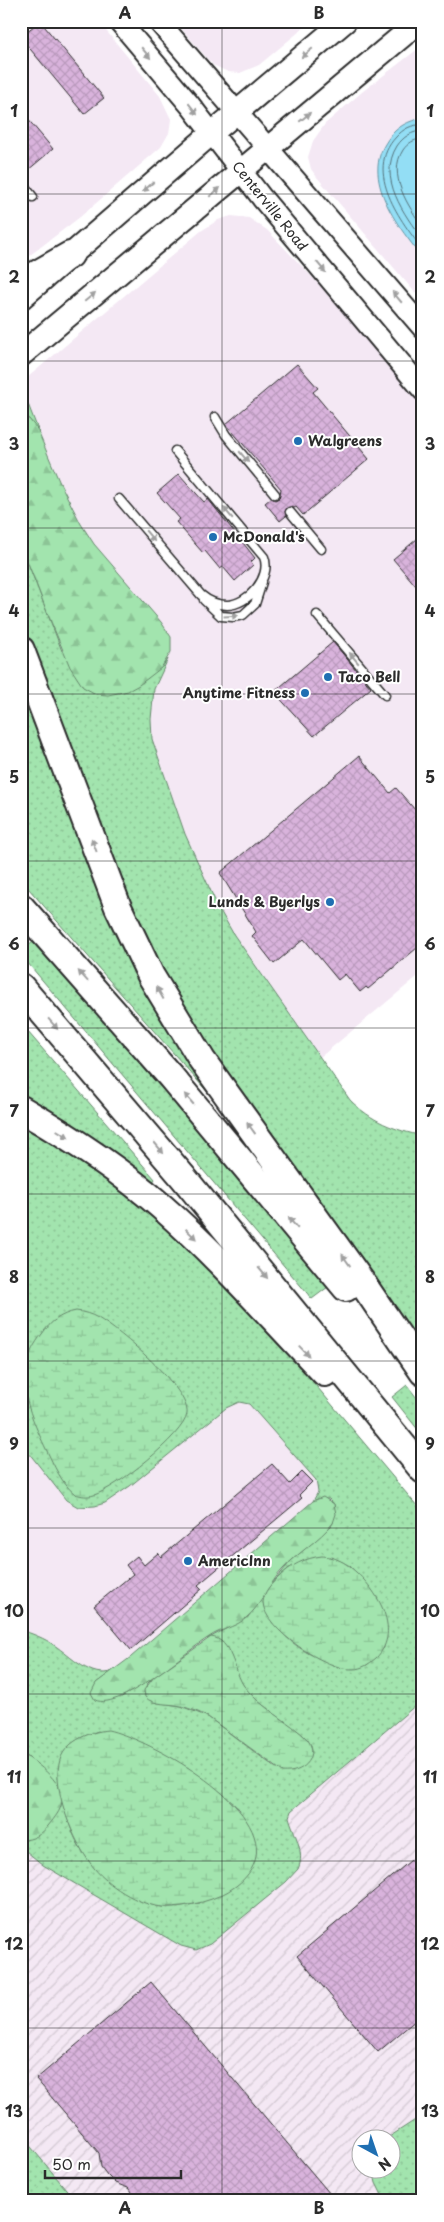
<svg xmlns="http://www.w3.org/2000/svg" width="444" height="2222" viewBox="0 0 444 2222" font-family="'Playpen Sans',sans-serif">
<defs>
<pattern id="industrial-furrows" width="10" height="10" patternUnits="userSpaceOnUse" patternTransform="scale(1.25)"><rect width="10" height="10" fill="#f4e8f4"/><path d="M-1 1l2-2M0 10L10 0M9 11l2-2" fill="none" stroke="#d1c7d1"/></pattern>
<pattern id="grass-dots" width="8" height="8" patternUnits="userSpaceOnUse" patternTransform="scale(1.25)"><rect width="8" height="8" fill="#a2e4ae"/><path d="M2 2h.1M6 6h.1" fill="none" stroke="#8cc496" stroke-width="1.8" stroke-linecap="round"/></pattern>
<pattern id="forest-firs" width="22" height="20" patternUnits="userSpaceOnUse" patternTransform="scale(1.25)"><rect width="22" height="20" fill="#a2e4ae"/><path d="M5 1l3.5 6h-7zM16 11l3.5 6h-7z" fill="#8cc496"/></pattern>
<pattern id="wetland-marsh" width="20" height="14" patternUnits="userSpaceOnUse" patternTransform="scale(1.25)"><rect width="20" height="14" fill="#a2e4ae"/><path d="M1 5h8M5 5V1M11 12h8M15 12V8" fill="none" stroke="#8cc496"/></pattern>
<pattern id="building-cross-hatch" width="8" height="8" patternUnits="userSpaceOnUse" patternTransform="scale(1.25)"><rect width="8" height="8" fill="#d9b3dc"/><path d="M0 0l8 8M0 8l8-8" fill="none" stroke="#ba9abd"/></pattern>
</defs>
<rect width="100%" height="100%" fill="#fff"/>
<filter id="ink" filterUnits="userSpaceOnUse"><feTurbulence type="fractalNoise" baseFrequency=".02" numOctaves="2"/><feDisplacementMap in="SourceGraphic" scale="10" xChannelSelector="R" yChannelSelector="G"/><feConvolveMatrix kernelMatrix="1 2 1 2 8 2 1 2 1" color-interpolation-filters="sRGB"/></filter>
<g filter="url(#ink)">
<path fill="#f4e8f4" d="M21,21h77l62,75 11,23 -2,14 -8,14 -81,70 -59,45z
M175,21h137l-53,44 -19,8 -12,-1 -15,-7z
M423,45v257l-107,-126 -5,-7 -3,-12 5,-16 12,-17 37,-32z
M231,216l18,2 18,12 49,51 107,125v566l-163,135 -239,-534v-190l180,-152 17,-11z
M21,1157l345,312 -345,287z"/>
<path fill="url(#industrial-furrows)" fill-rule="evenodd" d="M366,1469l57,66v666h-402v-445zM362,2140h30v30h-30z"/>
<path fill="url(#grass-dots)" stroke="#66886c" d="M21,386l19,49 -11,-16 -8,-1z
M21,545l41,106 99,17 7,-9 -14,30 -3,30 1,20 33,95 33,73 16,28 116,165c21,21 44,30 73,36v215l-221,-311 -56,-99 -46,-112 -79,-208z
M21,681l193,413 -3,2 -190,-216z
M34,941l145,167 149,179 -16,12 -291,-344v-3z
M21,1024l134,155 -2,3 -59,-44 -73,-44z
M21,1117l132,93 128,134 142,169v186l-132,112 -2,6c4,15 17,36 9,52l-12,13 -76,62 -14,6 -15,-4 -138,-81 -22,-18v-7h6l35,-39 -1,-7c4,19 11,42 22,58 17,24 49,51 79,55 12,1 26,-2 38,-4l40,-93 -17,-16 -48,-34 -77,-29c-33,11 -41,23 -39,57l-22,-24 -16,-12v-122c12,4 23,8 33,15 17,11 37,35 59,26l-17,12 24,15 34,-21 -6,6 -4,9 2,5 7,5 28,4 27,11 68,51 36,-17 -1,-6 -8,-10 -43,-32 -13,-12 -8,-12 -10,-27 -18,-15 -4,2 41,-22 17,-24c-5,24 28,54 49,63 13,6 38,7 53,9l17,-17v-35l-18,-29 -16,-18 -18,-9 -43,11 -18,17 20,-24 40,-35 2,-3 1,-19 -5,-5h-12l-4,2 5,-9 -2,-12 -67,-76 -10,-2 -13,6 -96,78 -25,17 -10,3 -17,1 -12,-7 -45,-57z
M407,1385l16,21v30l-31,-39z
M423,2115v86h-38l-9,-18 -3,-13h19v-30l-6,-1z
M21,2135l55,66h-55z"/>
<path fill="url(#forest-firs)" stroke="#66886c" d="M21,418l8,1 8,10 22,52 22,43 13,20 67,78 10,15v15l-10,16 -22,17 -11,6 -20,4 -12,-1 -13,-7 -13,-20 -21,-50 -28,-72z
M323,1497l11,7 2,10 -3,9c-14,18 -35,29 -50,46 -14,14 -21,36 -37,49 -9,8 -20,10 -30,15 -26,13 -94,79 -121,67l-4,-7 5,-10 35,-26 182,-156z
M21,1753c16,10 47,31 40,53 -2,7 -9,15 -13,20 -7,9 -15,14 -27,14z"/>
<path fill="url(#wetland-marsh)" stroke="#66886c" d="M76,1311c8,1 15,3 22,7 21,12 92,71 89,96 -3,21 -72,75 -93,81 -7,2 -12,1 -19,-1 -14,-11 -21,-29 -29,-45 -19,-40 -35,-76 -4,-115 9,-13 19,-20 34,-23z
M322,1556c10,1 20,4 28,11 25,19 54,63 26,91 -7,6 -14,11 -23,11 -25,2 -90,-40 -90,-67 1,-11 8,-18 16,-25 12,-12 26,-19 43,-21z
M211,1637c21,2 23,35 33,49 17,23 45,34 64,54 12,19 -7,34 -25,32l-75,-55c-9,-5 -17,-8 -27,-11 -11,-3 -27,0 -36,-9l-1,-7 10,-13z
M108,1730c48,11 204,97 128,156 -20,15 -47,21 -72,21 -25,-1 -59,-23 -73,-43 -17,-22 -38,-72 -32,-100 4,-22 29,-32 49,-34z"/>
<path fill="#93def5" stroke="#6996a4" d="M418,119l5,1v138c-23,-29 -61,-76 -38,-114 8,-14 18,-21 33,-25z"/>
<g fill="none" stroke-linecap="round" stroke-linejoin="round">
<path stroke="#55737c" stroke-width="1" d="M423,125c-11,-1 -20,4 -27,12 -33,35 5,84 27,113
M423,131c-11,0 -20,6 -26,15 -20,32 7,68 26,94
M423,139c-9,0 -15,4 -20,11 -16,25 5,56 20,77"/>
</g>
<path fill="url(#building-cross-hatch)" stroke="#2b2b2b" d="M40,21l64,77 -20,16 -63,-76v-2z
M21,111l32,38 -32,27z
M297,364l21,24 -5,4 56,67 -66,56 -7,-8 -2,1 -5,-1 -4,4 1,5 -6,5 -15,-18 6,-5 4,2 4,-2 2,-9 -55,-65z
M179,474l25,28 4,-3 47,59 -4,4 2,3 -18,16 -12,-14 -3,2 -15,-18 -2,2 -27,-31 4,-3 -23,-26z
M423,534v60l-30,-35z
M333,642l38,46 -57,48 -40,-44z
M359,756l31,37 6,-5 27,31 -6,6 6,7v111l-55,46 -2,-2 -6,5 -15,-18 -7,6 -34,-41 -30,25 -22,-28 4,-4 -36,-59z
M272,1464l18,20 12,-12 10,10 -13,13 3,3 -104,87 4,4 -71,61 -37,-44 39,-32 -7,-9 11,-9 7,9 14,-12 3,4z
M423,1850v164l-45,38 -81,-96z
M151,1982l185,219h-197l-11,-13 -13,-5 -8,-8 -6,-8 -2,-14 -63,-74z"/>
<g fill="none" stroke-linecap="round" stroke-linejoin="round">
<defs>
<path id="lane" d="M21,182l12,15
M215,417l11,18 49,59
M119,499l82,96c7,6 17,10 26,10 21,0 45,-28 37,-48l-89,-106
M290,512l31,37
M204,600l17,16 12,1 10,-2 12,-11 7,-22
M317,615l68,80"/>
<path id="secondary" d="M119,21l71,84 72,93 161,192
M158,21l265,307"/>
<path id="primary" d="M21,298l191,-165 133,-112
M21,355l399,-334"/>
<path id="highway" d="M21,283l49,-28
M21,650l97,257 33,69 51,84 159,221 62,91
M21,907l150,170 175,211
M21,987l162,190 240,293
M21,1109c50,29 98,60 141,98 58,51 109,110 163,166"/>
</defs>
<use href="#lane" stroke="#2b2b2b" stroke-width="11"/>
<use href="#secondary" stroke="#2b2b2b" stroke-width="24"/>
<use href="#primary" stroke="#2b2b2b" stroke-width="26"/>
<use href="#highway" stroke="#2b2b2b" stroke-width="30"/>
<use href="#lane" stroke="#fff" stroke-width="8"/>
<use href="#secondary" stroke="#fff" stroke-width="20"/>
<use href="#primary" stroke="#fff" stroke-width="22"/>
<use href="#highway" stroke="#fff" stroke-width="26"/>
</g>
<defs><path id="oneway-solid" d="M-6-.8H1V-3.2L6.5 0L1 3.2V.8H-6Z" transform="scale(1.25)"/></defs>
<g fill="#a0a0a0">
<use href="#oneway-solid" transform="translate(146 53) rotate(50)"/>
<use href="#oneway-solid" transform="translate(307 53) rotate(140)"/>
<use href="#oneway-solid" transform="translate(193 109) rotate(52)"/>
<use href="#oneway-solid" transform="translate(305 117) rotate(-40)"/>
<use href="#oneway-solid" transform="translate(148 187) rotate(139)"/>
<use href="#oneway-solid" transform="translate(215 192) rotate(-40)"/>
<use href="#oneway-solid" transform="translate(321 267) rotate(50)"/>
<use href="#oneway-solid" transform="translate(90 297) rotate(-40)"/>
<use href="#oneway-solid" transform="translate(397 297) rotate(-130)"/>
<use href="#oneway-solid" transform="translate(244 457) rotate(50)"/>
<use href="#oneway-solid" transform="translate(228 513) rotate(-130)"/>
<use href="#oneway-solid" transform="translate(150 536) rotate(50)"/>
<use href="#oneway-solid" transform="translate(231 616) rotate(-3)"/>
<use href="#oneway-solid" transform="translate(354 658) rotate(-130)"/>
<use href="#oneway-solid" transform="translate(94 845) rotate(-111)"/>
<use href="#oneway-solid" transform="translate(83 976) rotate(-132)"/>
<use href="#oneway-solid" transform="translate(160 993) rotate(-119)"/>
<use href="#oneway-solid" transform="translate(53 1024) rotate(49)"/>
<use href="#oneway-solid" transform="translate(189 1099) rotate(-130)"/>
<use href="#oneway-solid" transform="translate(251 1128) rotate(-126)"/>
<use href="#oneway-solid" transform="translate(63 1134) rotate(32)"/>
<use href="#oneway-solid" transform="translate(159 1148) rotate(50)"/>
<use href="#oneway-solid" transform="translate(293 1223) rotate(-130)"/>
<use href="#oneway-solid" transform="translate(191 1234) rotate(44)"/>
<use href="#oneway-solid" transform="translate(346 1260) rotate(-125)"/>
<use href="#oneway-solid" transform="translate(263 1273) rotate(50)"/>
<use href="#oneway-solid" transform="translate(304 1351) rotate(46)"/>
</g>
</g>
<path fill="none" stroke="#2b2b2b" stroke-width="1" stroke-opacity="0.55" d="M222,21v2180M21,194h402M21,361h402M21,528h402M21,694h402M21,861h402M21,1028h402M21,1194h402M21,1361h402M21,1528h402M21,1694h402M21,1861h402M21,2028h402"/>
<g fill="#1f6fb2" stroke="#fff" stroke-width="2">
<circle cx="298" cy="441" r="5"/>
<circle cx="213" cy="537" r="5"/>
<circle cx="328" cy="677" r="5"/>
<circle cx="305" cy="693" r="5"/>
<circle cx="330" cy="902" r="5"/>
<circle cx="188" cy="1561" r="5"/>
</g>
<g text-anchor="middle" stroke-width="4" stroke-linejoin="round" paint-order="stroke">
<g font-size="14" fill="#2b2b2b" stroke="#fff">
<text transform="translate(270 206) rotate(51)" y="5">Centerville Road</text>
</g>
<g font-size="14" font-weight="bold" fill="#2b2b2b" stroke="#fff" text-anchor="start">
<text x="308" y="446">Walgreens</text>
<text x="223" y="542">McDonald's</text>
<text x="338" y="682">Taco Bell</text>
<text x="295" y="698" text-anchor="end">Anytime Fitness</text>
<text x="320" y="907" text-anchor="end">Lunds &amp; Byerlys</text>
<text x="198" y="1566">AmericInn</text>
</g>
</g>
<rect width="444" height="2222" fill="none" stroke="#fff" stroke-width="55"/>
<g transform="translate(376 2154) rotate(140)"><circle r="24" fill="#ffffff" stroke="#aaaaaa"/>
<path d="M0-4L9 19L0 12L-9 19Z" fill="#1f6fb2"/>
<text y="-8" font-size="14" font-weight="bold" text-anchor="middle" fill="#2b2b2b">N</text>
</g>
<path d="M45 2170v8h136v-8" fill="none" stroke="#2b2b2b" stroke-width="2.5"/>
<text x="52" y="2170" font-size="15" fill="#2b2b2b" stroke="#ffffff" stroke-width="4" paint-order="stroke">50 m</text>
<rect x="28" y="28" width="388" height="2166" fill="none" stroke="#2b2b2b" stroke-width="2"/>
<g font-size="16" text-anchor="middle" font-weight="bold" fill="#2b2b2b">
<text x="125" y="19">A</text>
<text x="319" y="19">B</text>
<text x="14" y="117">1</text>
<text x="430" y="117">1</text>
<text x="14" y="283">2</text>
<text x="430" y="283">2</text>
<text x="14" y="450">3</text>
<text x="430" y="450">3</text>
<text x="14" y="617">4</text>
<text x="430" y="617">4</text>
<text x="14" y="783">5</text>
<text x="430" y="783">5</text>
<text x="14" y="950">6</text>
<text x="430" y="950">6</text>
<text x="14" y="1117">7</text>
<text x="430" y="1117">7</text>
<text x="14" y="1283">8</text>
<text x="430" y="1283">8</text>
<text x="14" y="1450">9</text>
<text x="430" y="1450">9</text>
<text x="14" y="1617">10</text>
<text x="430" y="1617">10</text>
<text x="14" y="1783">11</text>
<text x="430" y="1783">11</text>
<text x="14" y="1950">12</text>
<text x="430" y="1950">12</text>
<text x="14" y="2117">13</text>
<text x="430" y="2117">13</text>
<text x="125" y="2214">A</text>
<text x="319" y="2214">B</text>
</g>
</svg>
